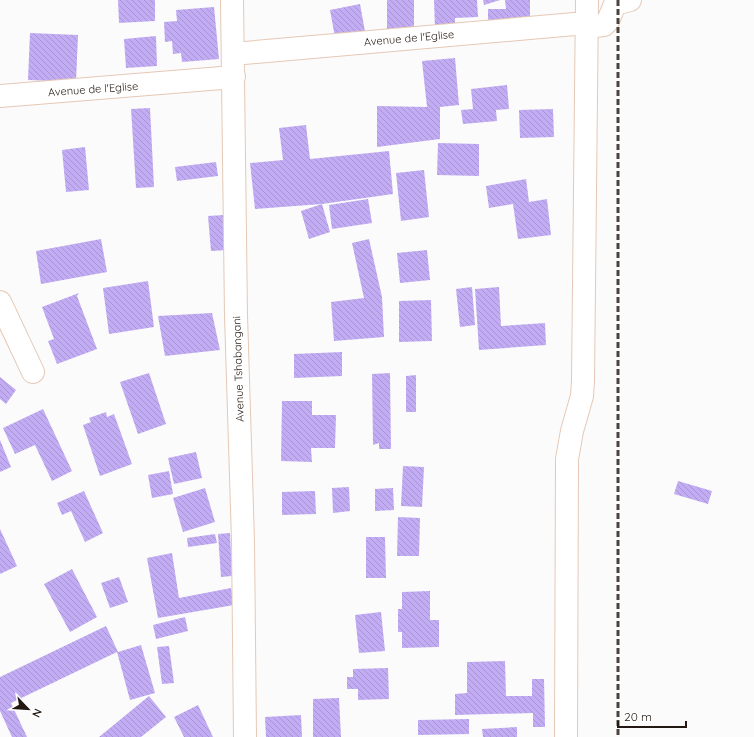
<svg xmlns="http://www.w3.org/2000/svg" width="754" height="737" viewBox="0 0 754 737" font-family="Quicksand,sans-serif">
<defs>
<pattern id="building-back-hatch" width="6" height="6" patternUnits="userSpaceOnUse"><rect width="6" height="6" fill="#c2adf5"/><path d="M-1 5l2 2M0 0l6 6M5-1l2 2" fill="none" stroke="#a794d1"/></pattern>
</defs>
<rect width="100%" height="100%" fill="#fbfbfb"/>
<path fill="url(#building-back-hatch)" d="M118,0h37v21l-36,2z
M387,0h27v34h-27z
M434,0h43l1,17 -23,1v9l-20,1z
M483,0h17l-16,5z
M505,0h25v23l-42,1v-15h18z
M360,4l6,33 -30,6 -6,-33z
M214,7l5,52 -37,3 -1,-9 -8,1 -1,-13 -7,1 -1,-20 13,-1 -1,-11z
M30,33l48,2 -2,47 -48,-2z
M156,36l1,30 -31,2 -2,-29z
M455,58l4,47 -19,2v32l-63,8v-41l50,1 -5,-46z
M507,85l2,24 -13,1 1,11 -34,3 -2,-14 12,-1 -2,-20z
M150,108l4,79 -18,1 -5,-79z
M553,109l1,28 -34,1 -1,-28z
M306,125l4,34 79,-8 4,43 -71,10 8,28 -21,7 -8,-28 21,-7 -67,5 -5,-46 33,-3 -4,-32z
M438,143l41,1v32l-42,-1z
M85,147l4,43 -23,2 -4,-42z
M216,162l2,14 -41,5 -2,-14z
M424,170l5,47 -28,4 -5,-48z
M526,179l3,23 18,-3 4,36 -33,4 -5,-35 -24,4 -3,-22z
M368,199l4,24 -40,6 -3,-24z
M224,215l3,35 -16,1 -3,-35z
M101,239l6,33 -66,12 -5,-33z
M369,239l13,58 2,40 -50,4 -3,-39 33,-4 -12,-55z
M427,250l3,30 -30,3 -3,-30z
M148,281l6,46 -45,7 -6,-46z
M472,287l3,38 -15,2 -4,-38z
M499,287l2,39 44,-3 1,22 -67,5 -4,-61z
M79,293l-2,3 20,53 -40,15 -9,-23 6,-2 -12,-32z
M431,300l1,41 -33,1v-41z
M212,313l8,37 -55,6 -7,-40z
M342,352v24l-48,2v-24z
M149,373l17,51 -28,10 -18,-52z
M390,373l1,76h-12v-6l-6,2 -1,-71z
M416,375v37h-10v-36z
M0,377l16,13 -10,14 -6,-5z
M282,401h30v14h24l-1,33h-24l1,14 -31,-1z
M43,409l29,62 -20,10 -17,-36 -20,9 -12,-26z
M106,412l1,5 7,-3 18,50 -32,12 -17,-51 8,-3 -2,-4z
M0,440l11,27 -11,5z
M196,452l6,26 -28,6 -6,-26z
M403,466l21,1 -2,40 -21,-1z
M169,471l4,23 -21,4 -4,-23z
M678,481l34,10 -4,13 -34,-10z
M349,487l1,24 -17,2 -1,-25z
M205,488l10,34 -32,10 -10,-34z
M393,488l1,22 -19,1v-22z
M84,491l19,42 -18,9 -14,-31 -9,4 -5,-12z
M315,491l1,23 -34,1v-23z
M398,517l22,1 -1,38h-22z
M0,529l17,37 -17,8z
M230,533l2,43 -11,1 -3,-43z
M215,534l2,9 -29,4 -1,-9z
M366,537h19l1,41h-20z
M172,553l7,45 52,-10 3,17 -76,13 -11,-60z
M72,569l25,48 -27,15 -26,-48z
M119,577l9,25 -18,6 -9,-25z
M430,591v29h9v27l-37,1v-16h-4v-23h4v-17z
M381,612l4,39 -26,2 -4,-38z
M185,617l3,14 -32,8 -3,-14z
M106,626l12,26 23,-7 14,48 -25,7 -13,-48 -106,51 16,34h-15l-12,-26v-34z
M169,646l5,37 -12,1 -5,-37z
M505,661l1,35h26v-17h12l1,48h-12v-14l-78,2v-21l12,-1v-31z
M388,668l1,31 -31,1v-11h-11v-12h6v-8z
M149,696l17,21 -25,20h-42z
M339,698l2,39h-28v-38z
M198,705l15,32h-29l-10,-20z
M301,715l1,22h-36l-1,-20z
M469,719v15l-51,1v-15z
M517,727v10h-34l-1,-8z"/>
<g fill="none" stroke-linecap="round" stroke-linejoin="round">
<defs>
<path id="minor" d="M232,0l4,315 7,226 2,196
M586,27l18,-2 4,-4 7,-17 15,-4
M233,54l353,-31
M0,96l234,-19
M0,302l33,70
M566,737l1,-278 5,-28 10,-35 1,-15 4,-381"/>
</defs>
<use href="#minor" stroke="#e5c8b5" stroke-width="24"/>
<use href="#minor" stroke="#fff" stroke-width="22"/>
<path stroke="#4c433d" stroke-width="3" stroke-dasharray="6 3" stroke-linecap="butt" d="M618,0v737"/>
</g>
<g text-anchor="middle" stroke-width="3" stroke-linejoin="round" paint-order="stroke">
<g font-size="11" fill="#241912" stroke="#fff">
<text transform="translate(409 38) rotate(-5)" y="4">Avenue de l'Eglise</text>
<text transform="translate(93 89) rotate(-4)" y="4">Avenue de l'Eglise</text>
<text transform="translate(238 369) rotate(-92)" y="4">Avenue Tshabangani</text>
</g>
</g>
<g transform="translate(28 709) rotate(115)" stroke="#ffffff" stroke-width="3" paint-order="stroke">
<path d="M0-3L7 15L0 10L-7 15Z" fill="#241912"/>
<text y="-6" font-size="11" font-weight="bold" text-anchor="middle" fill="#241912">N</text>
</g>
<path d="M618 721v6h68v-6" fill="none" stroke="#241912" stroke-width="2"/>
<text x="624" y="721" font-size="12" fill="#241912" stroke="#ffffff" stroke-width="3" paint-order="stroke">20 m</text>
</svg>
